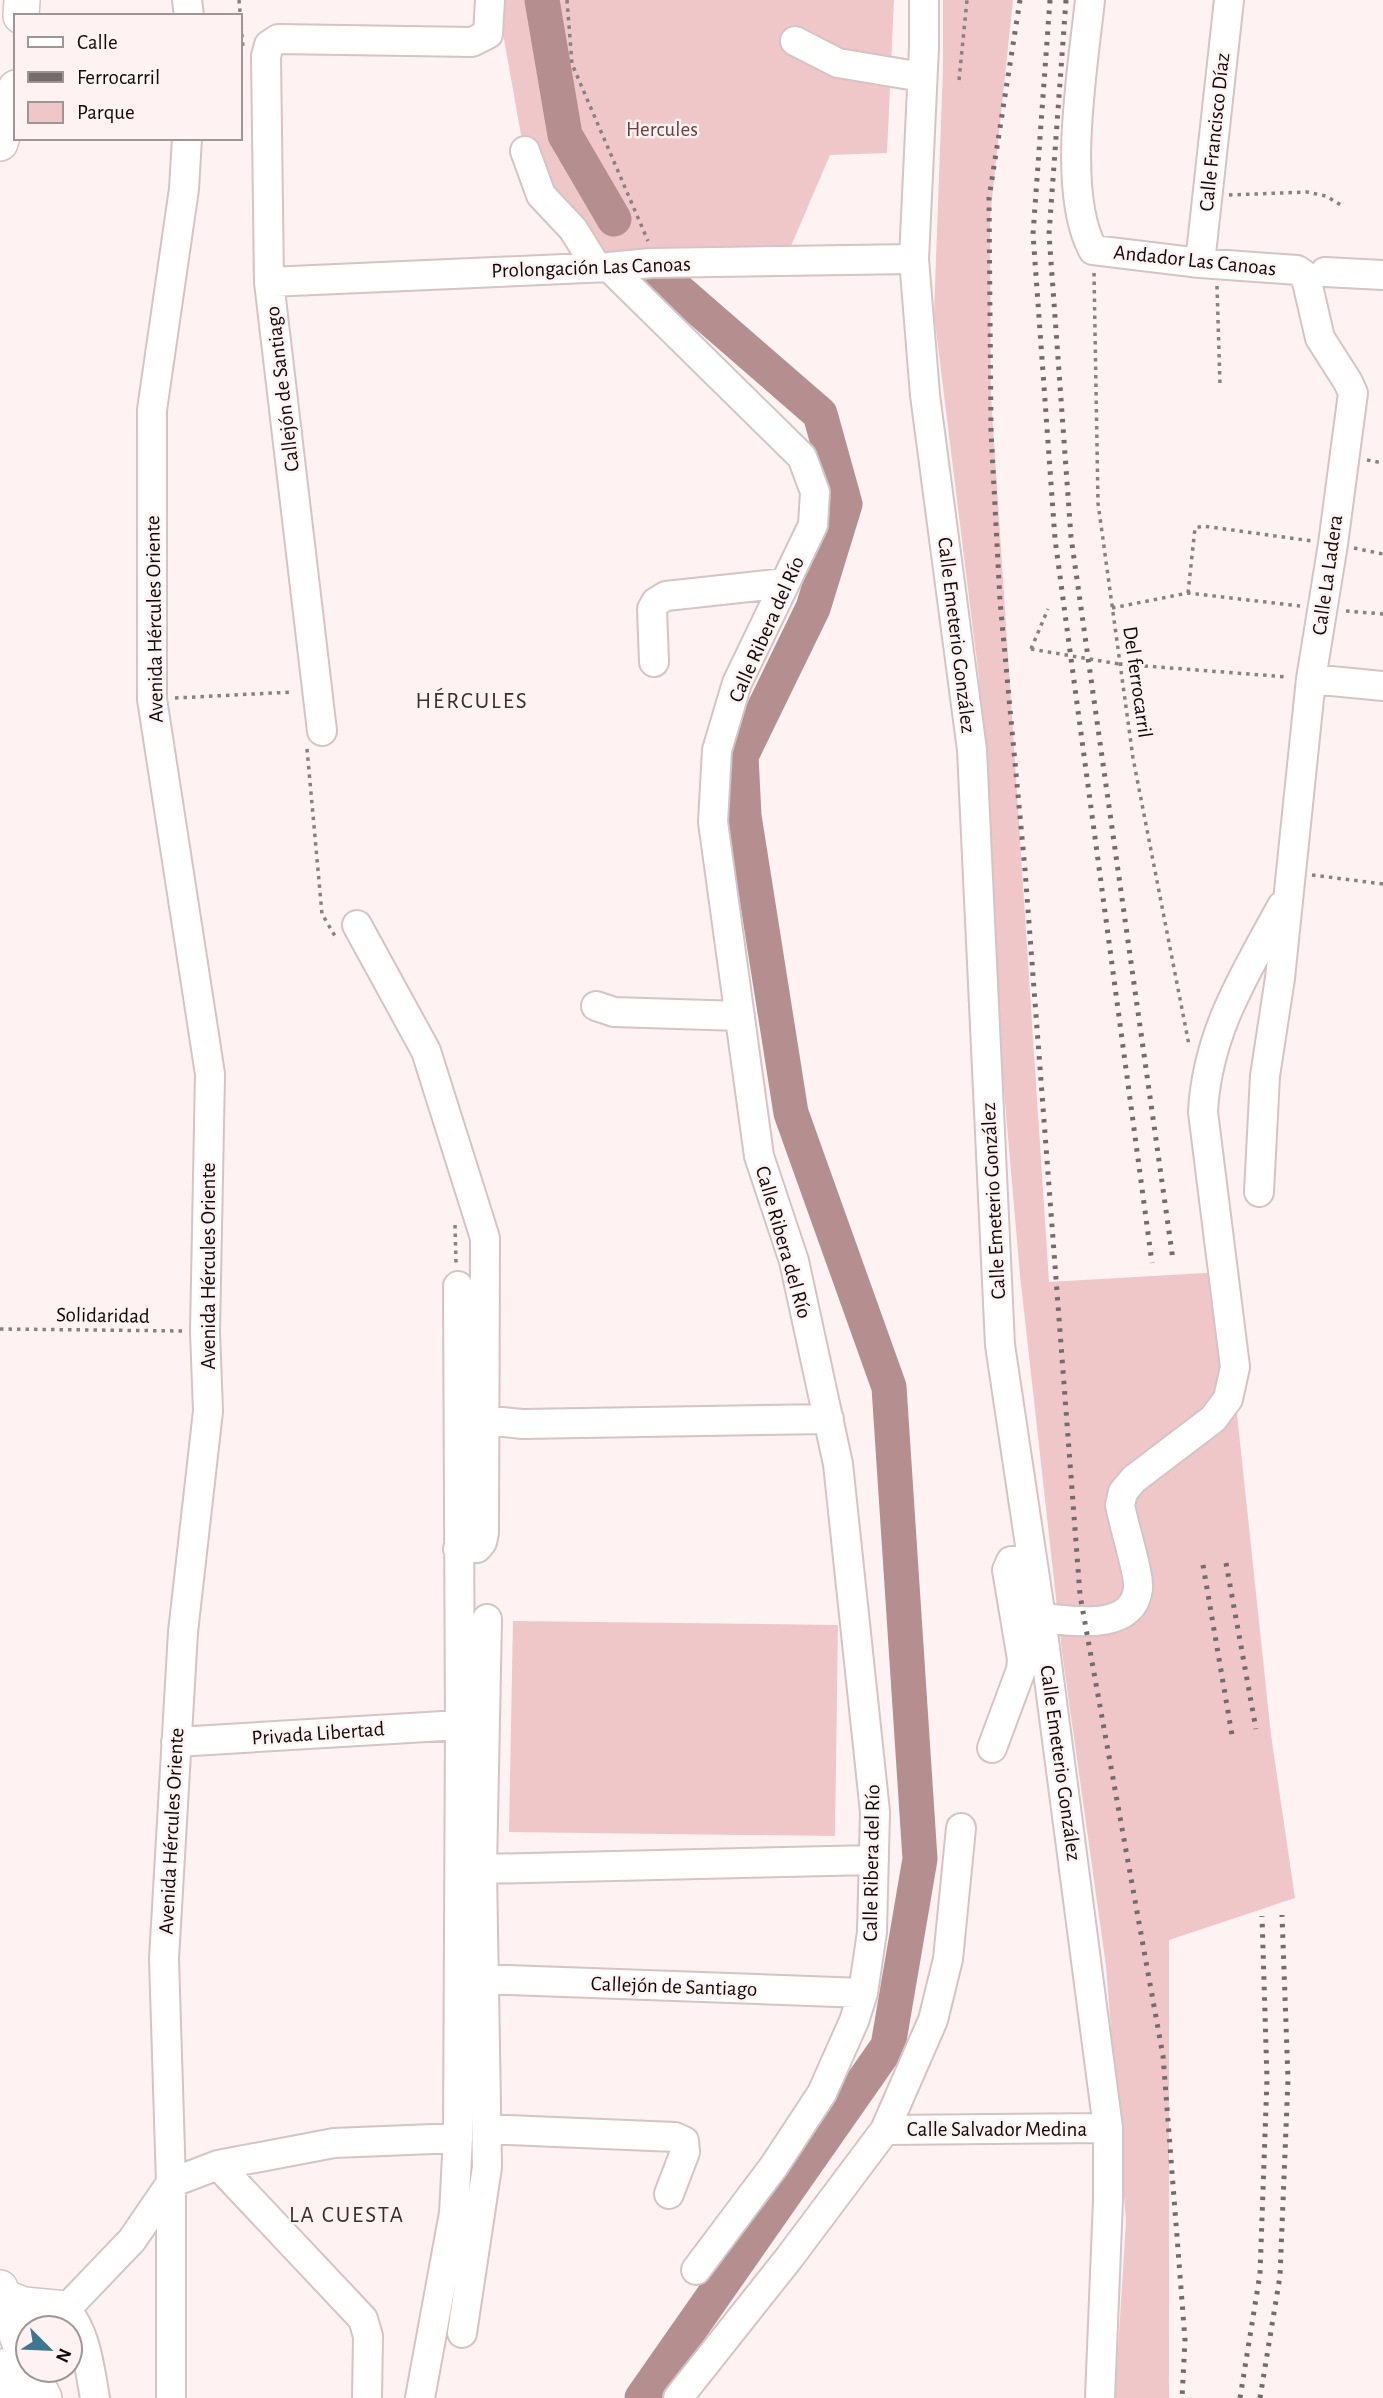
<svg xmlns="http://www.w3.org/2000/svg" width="1383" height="2398" viewBox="0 0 1383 2398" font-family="'Alegreya Sans',sans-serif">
<rect width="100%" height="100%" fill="#fef2f2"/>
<path fill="#efc7c8" d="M497,0h397l-7,153 -57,2 -42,98 -180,6 -75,-57z
M943,0h70l-23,218 1,178 58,886 173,-10 49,463 24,163 -126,42v458h-54l11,-177 -20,-255 -44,-314 -42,-377 -29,-334 -12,-263 -45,-364 9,-246z
M513,1621l325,4 -3,211 -326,-4z"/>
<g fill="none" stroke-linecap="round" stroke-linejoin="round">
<path stroke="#b58f90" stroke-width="35" d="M542,0l23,135 49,84
M642,2398l246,-352 32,-187 -31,-472 -98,-274 -47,-297 -3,-60 72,-148 32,-104 -25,-90 -160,-139"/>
<defs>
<path id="minor" d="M187,0l2,16
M924,0v47l-10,212 11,136 47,355 28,595 41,273 67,510v72l-8,198
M1090,0c-7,67 -29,191 3,250l107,13 97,7 6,4 4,8 13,56 28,44 5,11 -20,151 -22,135 -31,299 -15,98 -6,116
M795,41l43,22 84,14
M525,151l16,44 32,34 23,37
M1200,263l29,-263
M609,267l193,190 13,35 -2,33 -76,158 -20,67 -4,72 46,334 35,105 44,203 37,348 -3,120 -9,61 -9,28 -32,72 -48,73 -78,104
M1325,272l58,3
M269,282l340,-15 42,-4 263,-4
M654,662l-2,-53 4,-7 10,-6 119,-13
M1311,679l72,7
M322,731l-53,-449 -3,-226 3,-11 9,-6 194,3 16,-8 2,-34
M357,925l69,126 59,187 -1,295 -2,9 -5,6 -19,1
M596,1006l18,6 126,4
M484,1420l38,4 307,-5
M1041,1618c30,2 91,15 97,-29 2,-13 -15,-66 -18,-84l3,-13 11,-13 79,-60 15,-20 7,-32 -32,-255c4,-79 42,-138 79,-206
M176,1742l284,-17
M992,1748l29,-78 1,-11 -15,-89 4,-9 21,-3
M482,1869l392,-9
M484,1979l379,14
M487,2129l188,8 9,4 1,11 -16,42
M885,2130l223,-2
M218,2165l145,154 5,17 -1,62
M66,2309c21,26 23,57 29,89
M56,2328l10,-19 66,-69 39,-57 47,-18 116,-22 124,-5
M462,2333l25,-166 -5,-298 5,-250
M171,2398v-215l-7,-224 19,-327 25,-221 -3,-79 5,-258 -58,-375v-289l32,-221 3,-51
M420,2398l34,-185 4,-75 2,-413 -2,-439
M678,2398l111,-140 96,-128 48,-110 15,-61 13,-131"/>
<path id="major" d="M21,16l1,-16
M0,143l16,-55
M0,2288l28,78
M3,2297l21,8 42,4
M0,2367l13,31
M30,2370l14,28"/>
</defs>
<use href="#minor" stroke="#d6c3c3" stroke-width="32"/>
<use href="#major" stroke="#d6c3c3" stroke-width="38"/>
<path stroke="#898081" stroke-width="3.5" stroke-dasharray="3.5 5" stroke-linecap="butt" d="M239,0l4,48
M567,0l5,64 76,177
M959,80l8,-80
M1229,195l78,-3 19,4 15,9
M1094,273l4,230 35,255 56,287
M1217,286l3,99
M1367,460l16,3
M1354,548l29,6
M1188,593l7,-65 8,-2 109,15
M1112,608l76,-15 112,13
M1346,611l37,3
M1031,649l17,-40
M1119,664l169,13
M175,698l118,-6
M307,749l15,165 13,22
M1312,875l71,9
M455,1225l1,38
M0,1329l183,2"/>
<use href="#minor" stroke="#fff" stroke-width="28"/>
<use href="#major" stroke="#fff" stroke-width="35"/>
<path stroke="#746b6c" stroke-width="5" stroke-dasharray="3.5 7" stroke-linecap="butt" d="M1020,0l-31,198 2,233 9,170 25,269 55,725 83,461 22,284 -3,58
M1050,0l-17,234 22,305 97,724
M1066,0l-17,234 22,303 102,723
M1226,1563l30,166
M1203,1565l29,170
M1240,2398l20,-124 7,-195 -5,-163
M1260,2398l20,-122 8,-197 -6,-164"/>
<path stroke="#898081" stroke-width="3.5" stroke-dasharray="3.5 5" stroke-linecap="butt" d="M1031,649l88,15"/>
</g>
<g text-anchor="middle" stroke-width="5" stroke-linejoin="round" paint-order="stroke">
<g font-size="21" fill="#703a3e" stroke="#fef2f2">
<text x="662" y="136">Hercules</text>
</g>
<g font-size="21" fill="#0f090a" stroke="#fef2f2">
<text transform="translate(1214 132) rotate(-84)" y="7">Calle Francisco Díaz</text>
<text transform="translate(1195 260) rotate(6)" y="7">Andador Las Canoas</text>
<text transform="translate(591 267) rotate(-2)" y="7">Prolongación Las Canoas</text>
<text transform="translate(282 389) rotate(-97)" y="7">Callejón de Santiago</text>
<text transform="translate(1327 575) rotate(-82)" y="7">Calle La Ladera</text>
<text transform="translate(154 619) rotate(-91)" y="7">Avenida Hércules Oriente</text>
<text transform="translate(766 629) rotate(-66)" y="7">Calle Ribera del Río</text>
<text transform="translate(957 635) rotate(83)" y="7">Calle Emeterio González</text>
<text transform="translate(1138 682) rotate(82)" y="7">Del ferrocarril</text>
<text transform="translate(993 1201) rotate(-93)" y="7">Calle Emeterio González</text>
<text transform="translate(784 1242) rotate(74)" y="7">Calle Ribera del Río</text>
<text transform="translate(208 1266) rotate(-90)" y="7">Avenida Hércules Oriente</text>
<text transform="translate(103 1315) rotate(1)" y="7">Solidaridad</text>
<text transform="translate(318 1733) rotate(-4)" y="7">Privada Libertad</text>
<text transform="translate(1061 1763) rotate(82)" y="7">Calle Emeterio González</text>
<text transform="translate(171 1831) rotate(-87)" y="7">Avenida Hércules Oriente</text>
<text transform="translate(871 1863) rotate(-89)" y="7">Calle Ribera del Río</text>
<text transform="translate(674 1986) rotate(2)" y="7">Callejón de Santiago</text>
<text x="997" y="2136">Calle Salvador Medina</text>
</g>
<g font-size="23" letter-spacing="2" fill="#3c2d2d" stroke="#fef2f2">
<text x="472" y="708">HÉRCULES</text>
<text x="347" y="2222">LA CUESTA</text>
</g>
</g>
<rect x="14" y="14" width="228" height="126" fill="#fef2f2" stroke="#9e9595" stroke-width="2"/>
<rect x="28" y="37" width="35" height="10" fill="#ffffff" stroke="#9e9595" stroke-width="2"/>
<text x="77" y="49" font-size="21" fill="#0f090a">Calle</text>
<rect x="28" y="72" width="35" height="10" fill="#746b6c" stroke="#9e9595" stroke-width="2"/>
<text x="77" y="84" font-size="21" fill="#0f090a">Ferrocarril</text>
<rect x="28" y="102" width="35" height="21" fill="#efc7c8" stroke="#9e9595" stroke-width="2"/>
<text x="77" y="119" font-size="21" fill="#0f090a">Parque</text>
<g transform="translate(49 2349) rotate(114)"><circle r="33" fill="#fef2f2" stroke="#9e9595" stroke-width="2"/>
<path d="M0-5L12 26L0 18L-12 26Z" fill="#3d7890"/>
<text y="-10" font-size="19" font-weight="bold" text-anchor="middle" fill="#0f090a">N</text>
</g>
</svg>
